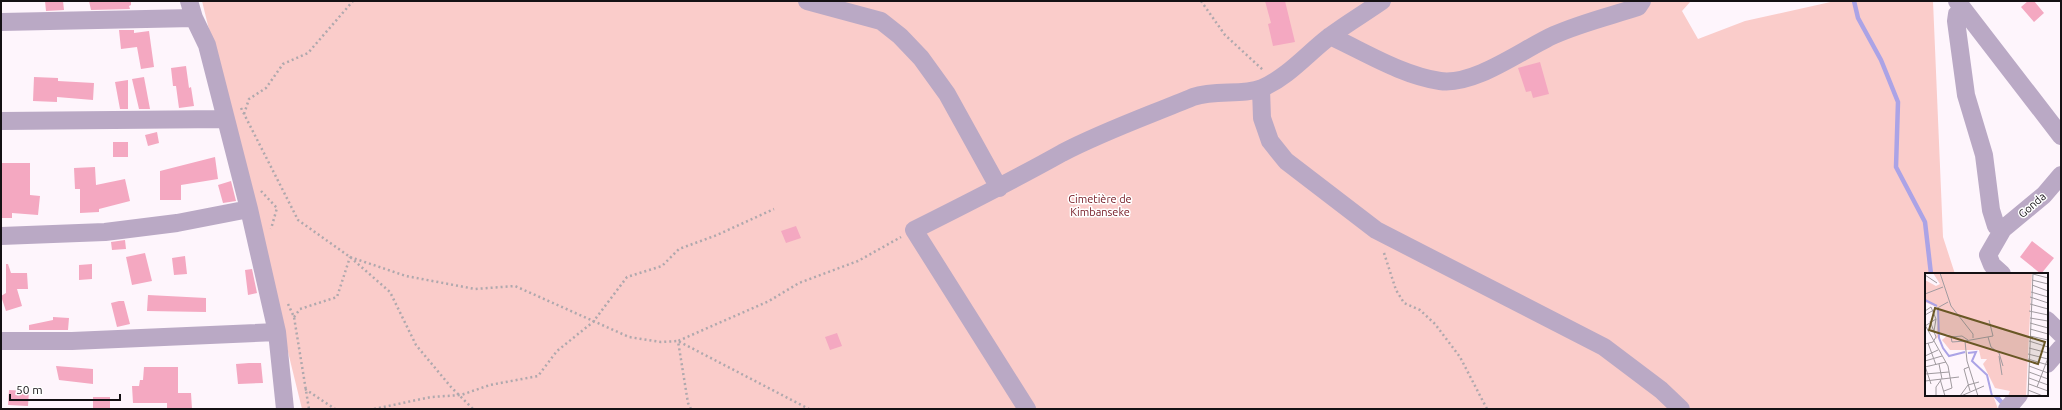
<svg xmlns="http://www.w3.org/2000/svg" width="2062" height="410" viewBox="0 0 2062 410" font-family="Ubuntu,sans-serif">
<rect width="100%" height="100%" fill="#fef5fc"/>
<path fill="#faccca" d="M202,1h1489l-9,10 16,28 47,-18 90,-20h98l10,236 12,37h-29v121h67l5,14h-1696z"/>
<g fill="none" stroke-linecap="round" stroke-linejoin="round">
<path stroke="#aba3e6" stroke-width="4.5" d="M1854,1l4,17 23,42 17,42 -2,65 29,55 6,52
M1995,395l10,11"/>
</g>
<path fill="#f4a8c1" d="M45,1h18l1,9 -18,1z
M89,1h42v4l-2,1 1,3 -39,1z
M1265,1h20l10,41 -22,4 -5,-22 3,-1z
M2028,1h6l10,12 -10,9 -13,-15z
M119,30h15v3l15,-2 5,36 -13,2 -4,-22 -16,2z
M1540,62l9,32 -16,4 -2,-7 -5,1 -8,-24z
M186,66l3,22 2,-1 3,19 -15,2 -3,-22h-3l-2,-18z
M34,77l24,1v3l36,2 -1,17 -36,-3v5l-24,-1z
M144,77l6,32h-11l-7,-30z
M128,80v29h-8l-5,-27z
M157,132l2,11 -11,3 -3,-11z
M113,142h15v15h-15z
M215,157l3,22 -37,6v15h-21v-29z
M1,163h29v32l10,1 -2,19 -26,-2v5h-11z
M95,167l1,18 29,-6 5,22 -31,8v3l-19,1v-24h-5l-1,-21z
M231,181l5,20 -13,2 -5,-18z
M796,226l5,12 -15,5 -5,-12z
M125,240l1,9 -14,1 -1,-8z
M2032,241l22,17 -13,16 -21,-17z
M145,253l7,28 -20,4 -6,-28z
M185,256l2,18 -13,1 -2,-17z
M6,264h2l3,9h16l1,16h-11l5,17 -16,5 -5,-15 5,-3z
M92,264v15l-13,1v-15z
M252,269l5,24 -9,2 -3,-25z
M148,295l58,3v14l-59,-1z
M119,301h5l6,23 -13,3 -6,-24z
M53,317l16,1 -1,12h-39v-5l24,-5z
M837,333l5,13 -12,4 -5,-13z
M249,363h12l2,20 -25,1 -2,-20z
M56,366l37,3v15l-34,-4z
M144,367h34v26h13l1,16h-25v-6h-34l-1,-17h7l1,-6h3z
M9,390l20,1 -1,15 -20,-1z
M93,397h17v12h-17z"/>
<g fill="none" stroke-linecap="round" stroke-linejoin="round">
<path stroke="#afa8ad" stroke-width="2.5" stroke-dasharray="2 3" stroke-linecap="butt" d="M1201,1l24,34 38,35
M241,108l57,112 52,37 40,35 26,53 35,42 22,22
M244,114l5,-15 17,-11 17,-24 25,-11 45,-52
M261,191l16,17 -6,21
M1384,253l12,37 8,13 16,7 15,14 25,33 27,52
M350,257l56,19 69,13 40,-3 114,51 32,5 17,-1 131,68
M288,304l6,13 15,92
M294,317l6,-8 37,-12 13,-40
M305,389l30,20
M374,409l57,-12 30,-2 29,-10 48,-9 19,-25 36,-29 34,-45 35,-11 17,-17 38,-14 57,-26
M691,409l-3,-6 -10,-62 91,-40 30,-18 59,-22 43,-24"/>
<path stroke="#baa9c5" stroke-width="18" d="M189,1l5,17 13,27 42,164 28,123 8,77
M807,1l74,20 19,15 21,22 26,36 52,94
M1957,1l104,135
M1963,9l-6,5 -1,7 10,74 18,60 7,55 5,16 7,3 41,-34 17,-20
M1,22l193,-4
M1330,36c35,16 71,39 110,45 35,5 83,-32 114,-46 27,-12 56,-19 84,-28l4,-6
M1261,89l1,29 8,23 16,20 90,69 228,117 57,43 20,19
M1,121l225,-2
M1,236l104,-4 72,-9 72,-14
M2002,274l-10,-9 -4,-10 15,-26
M2047,320l14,14
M1,341h71l205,-9
M2047,364l14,-16
M1027,409l-113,-179c50,-25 100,-50 148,-77 42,-22 88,-38 131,-56 23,-8 49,-1 69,-9 26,-11 46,-35 67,-51 17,-13 36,-24 53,-36
M2007,409l12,-14"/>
</g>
<g text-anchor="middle" stroke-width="3" stroke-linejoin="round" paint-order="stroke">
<g font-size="11" fill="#721620" stroke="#fff">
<text x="1100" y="203">Cimetière de<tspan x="1100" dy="13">Kimbanseke</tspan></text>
</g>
<g font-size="11" fill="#141114" stroke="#fff">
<text transform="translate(2032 205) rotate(-41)" y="4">Gonda</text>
</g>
</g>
<g transform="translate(1925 273)">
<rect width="123" height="123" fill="#fef5fc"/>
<path d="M8,0h99l-6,123h-18l2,-5 -15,-3 -12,-24 4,-5h-6l-2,-9h-29l-8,-10 7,-6h-8l-5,5 3,-31 -14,-6v-22l11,6 4,-2z" fill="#faccca"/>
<path fill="none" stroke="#aba3e6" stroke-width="2" d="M0,27l12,6M13,36l1,29 4,10 6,8 16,-4M43,80l8,-1 -4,9 15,14 5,21"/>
<path fill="none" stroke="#a09a9f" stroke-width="1" d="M15,0l11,33 22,28v4M108,1l15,4M0,2l12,8M107,7l16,4M107,12l16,6M106,19l17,5M0,21l18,-7M105,24l18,6M105,31l18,5M0,38l6,-4 5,12M104,38l19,4M0,42l23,-13M105,45l18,3M105,50l18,5M0,52l23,41 4,22 -8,3M0,53l11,-7 -2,12M105,56l18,5M105,63l18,4M63,64l3,10 8,6 4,13M43,67l-6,-4 -11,1 1,5 13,-1 28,-5 -4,-16M40,68l2,20 11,35M104,68l19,6M3,70l8,22M0,71l8,-2 3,-5 -6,-16M104,75l19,5M103,81l20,5M0,83l13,-6M74,83l3,19M103,86l20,6M0,88l17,-5M14,91l3,15M0,93l6,18M104,93l19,7M0,94l21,-5M44,94l-5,2 6,22M104,99l19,7M0,101l24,-2M104,105l19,7M15,106l5,17M0,108l34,-4M104,111l19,7M112,114l11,-29M103,117l15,6M11,123v-9l5,-7M35,123l8,-11 11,-3M36,123l23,-10M103,123l5,-123"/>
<path fill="#695725" fill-opacity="0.15" stroke="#695725" stroke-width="2" d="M10,35l110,34 -7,22 -109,-34z"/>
<rect width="123" height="123" fill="none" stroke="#141114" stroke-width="2"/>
</g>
<rect width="2062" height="410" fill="none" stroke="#141114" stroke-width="4"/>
<path d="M10 394v6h110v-6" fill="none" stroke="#141114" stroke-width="2"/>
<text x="16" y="394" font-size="12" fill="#141114" stroke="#ffffff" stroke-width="3" paint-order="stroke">50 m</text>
</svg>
